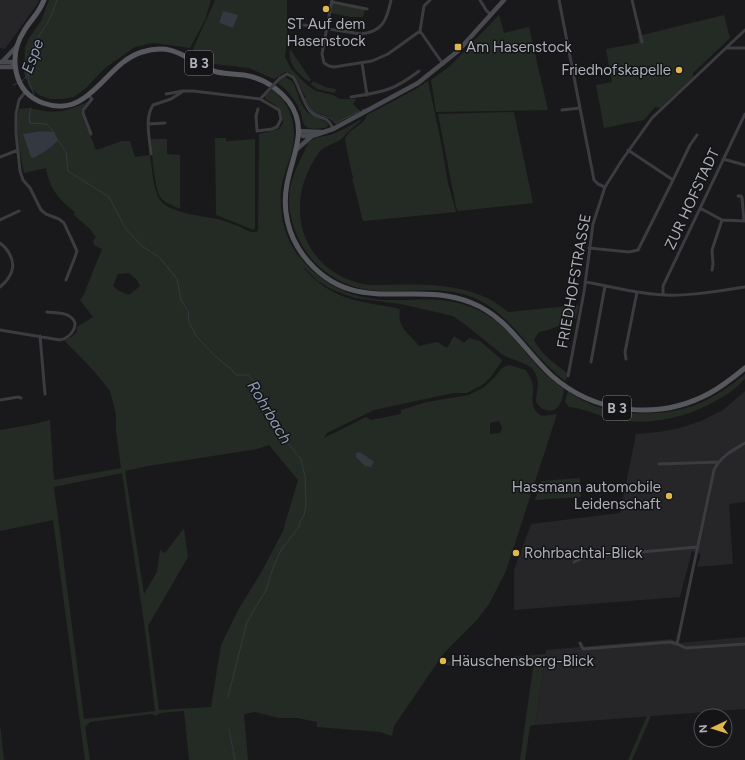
<svg xmlns="http://www.w3.org/2000/svg" width="745" height="760" viewBox="0 0 745 760" font-family="Figtree,sans-serif">
<rect width="100%" height="100%" fill="#19191b"/>
<path fill="#262528" d="M0,0h39l-1,3 -33,46 -5,-1z
M745,391v111l-16,2 4,60 -36,3 4,-13 -9,-3 -12,46 -166,13v-40l17,-46 89,-11 16,-79 23,-2 21,-4 21,-7 22,-11z
M745,637v72l-210,16 10,-63 1,-12 125,-11 9,4z"/>
<path fill="#242b25" fill-rule="evenodd" d="M49,0h162l-6,20 -15,28 -36,-5 -19,4 -30,21 -19,20 -12,9 -12,2h-12l-11,-4 -10,-8 -5,-14 1,-26 4,-9 12,-17z
M215,0h72v41l-2,16 6,12 16,16 9,6 17,4 7,4h16l-3,5 7,7 -24,12 -8,-7 -13,-4 -3,-3 -15,-28 -7,-8 -5,-1 -11,7 -25,-11 -35,-4 -15,-9 -6,-6zM223,11l10,17 -14,-5z
M332,4l33,5 -2,8h-12l-20,-4z
M499,15l5,18 25,-6 19,83 -112,2 -5,-32 19,-14z
M724,15l6,23 -37,35v4l-33,31 -5,-1 -11,13 -40,8 -8,-43 16,-3 -6,-33 33,-6 -1,-7z
M290,49l21,31 -2,2c-12,-9 -21,-17 -19,-33z
M285,77l7,4c6,9 7,23 15,31 6,6 16,6 21,12l-1,3c-5,2 -18,3 -22,-1 -3,-4 -3,-11 -5,-15 -5,-12 -12,-20 -22,-28l3,-5z
M313,81l12,6 11,2 -1,4 -18,-4 -6,-5z
M428,81l13,61 7,41 8,29 -91,9h-2l-11,-43h3l-2,-1 -1,-3 -7,-34c3,-12 19,-14 22,-25l49,-26z
M272,90c21,14 26,41 19,65 -4,12 -8,22 -10,35 -2,22 3,47 17,65 25,32 57,46 97,45 31,0 53,-4 83,10 26,12 37,31 55,51 9,11 20,20 31,28 -2,13 -6,28 -23,19l-5,-6c0,-6 2,-13 2,-19 -3,-23 -20,-19 -35,-28l-36,-29 -14,-10 -52,-12 -46,-6 -24,-9 -13,-8 -17,-16c13,16 31,29 50,34 16,5 33,6 49,10 -3,20 8,22 19,37l18,-4 10,6 7,-12 10,7 5,-5 11,3 21,18 1,2 -12,17 -8,7 -15,8h-14l-79,17 -47,23 -3,5 42,-21 5,3 30,-6v-4l26,-8 42,-7 15,-8 10,-9 8,-10 7,-3 17,5c2,4 5,8 6,12 4,15 -6,24 10,34l15,-2 -51,157 -17,33 -12,16 -33,33 -50,73 -2,10 -12,-4 -63,-5v-5l-20,-4h-18l-24,-6 -11,2 4,46h-59l-5,-49 -24,2 -4,3 -4,-2 -62,8 -5,5 5,33h-5l-32,-240 -53,11v-101l34,-6 16,-4 4,60 67,-12 -5,-37v-17l-6,-23 -17,-21 -29,-30 7,-3 6,-5v-5l16,-10 -13,-17 4,-6 18,-45 -8,-4 -1,-4 3,-4 -6,-8 -16,-14 1,-3c-17,-13 -25,-23 -29,-44l-22,5c-4,-21 -9,-43 -5,-64 12,-2 14,0 25,2 16,3 30,-3 44,-9l-7,7v3l15,38 26,-9h8l5,16 15,-2c2,12 3,35 10,45 11,14 42,16 58,19 6,2 12,4 17,6 8,2 15,10 23,6l1,-97 20,-5 4,-6c0,-14 -7,-18 -18,-24v-3zM129,273l8,7 3,6 -11,9 -10,-4 -6,-5 5,-12zM499,421l3,7 -2,5 -10,1v-11zM269,445l29,35 -15,51 -21,40 -24,39 -17,35 -10,62 -52,3 -11,-84 40,-69 -4,-29 -19,25 -5,-3 -3,22 -13,22 -19,-123 23,-5 109,-17zM122,473l24,164 9,74 -71,8 -30,-232z
M514,112l19,91 -75,8 -2,-4 -18,-93z
M360,120l1,1c-4,3 -8,6 -12,10 -4,3 -6,8 -11,10 -7,4 -16,6 -20,13 -37,52 -16,120 50,131 42,0 87,-5 125,16 5,3 10,7 15,11l71,-7 -3,13 -3,2 -25,10 -9,2 -5,8c8,15 20,23 33,33l-1,7 -1,1c-32,-24 -50,-62 -86,-81 -31,-15 -63,-8 -96,-9 -48,-1 -84,-31 -93,-79 -4,-21 4,-40 13,-58 2,-4 4,-10 7,-13 6,-4 16,-5 23,-7 10,-4 18,-9 27,-14z
M215,138h11v3h2l27,-2v87l-1,4 -38,-15z
M151,139h16v15l13,1v54c-6,-3 -15,-6 -19,-11 -7,-10 -9,-46 -10,-59z
M745,374v5c-7,6 -13,13 -21,17 -33,21 -73,31 -111,23 -15,-3 -29,-11 -44,-12l-4,-5 3,-11c31,25 81,27 118,17 22,-6 42,-20 59,-34z
M580,478l1,19 -46,3 6,-19z
M546,654l-11,71 -5,1 -5,34h-5l14,-99 -81,5 -9,-1 2,-4 8,1z
M647,716h4l-19,44h-4z
M0,724l4,36h-4z"/>
<path fill="#323940" d="M223,11l15,4 -5,13 -14,-5z
M43,131l11,1 4,8c-8,9 -15,13 -25,18l-2,-1 -8,-23z
M360,452l14,10 -3,5 -6,-1 -9,-9v-4z"/>
<g fill="none" stroke-linecap="round" stroke-linejoin="round">
<path stroke="#323940" stroke-width="1" d="M28,73l1,9 5,13
M22,81c9,-6 7,-17 9,-27 3,-14 9,-19 16,-30 4,-7 7,-16 10,-24
M13,85l5,-2
M305,98l7,12 3,3 15,5 6,5
M31,108l-2,9 1,6 17,1 7,8
M362,110l2,-1
M336,123l24,-12
M58,140l8,12 2,19 41,26 17,32 16,17 18,12 17,21 4,21 7,11 1,11 8,15 18,19 17,14 4,5h12l9,9 28,56 16,19 4,17 1,29 -2,10 -4,7 -1,5 -18,23 -8,18 -7,22 -19,32 -19,75
M229,729l6,31"/>
<path stroke="#3b3b40" stroke-width="3" d="M332,0l-10,54 2,9 5,3 5,1 38,-6 16,-7 32,-23
M480,0l6,10 5,5
M559,0l35,180 4,4 7,3
M632,0l10,42
M332,2l35,7
M304,25l57,9c22,-2 26,-15 30,-34
M420,31l23,33
M420,31l4,-25 6,-6
M726,48h19
M362,63l5,32
M280,78l7,-4 6,3c7,10 9,24 17,34 8,10 17,2 23,18
M26,91l-7,9 -3,14v19l4,38 3,9 7,8 11,22 5,4 13,5 5,4 13,28 -2,6 -9,23
M166,94l17,-3h10l67,8
M88,95l4,4 -9,11v3l8,21
M351,97c32,-5 42,-6 68,-26
M258,109l-2,7 1,15 15,-2 5,-2 4,-8 -2,-9 -19,-11 5,-5
M562,110l18,-2
M148,124l17,-1
M151,154c-1,-15 -7,-35 2,-49l18,-6 11,-7
M0,157l18,-7
M723,159l22,6
M673,180l17,-35 7,-10
M738,196h3l1,2 2,23
M700,208l22,12 23,1
M0,220l19,-9
M0,243c4,3 7,6 9,10 8,13 2,25 -9,34
M589,248l40,4 9,-2 35,-70 -45,-30
M712,270l1,-6 -1,-14 10,-30
M585,282c26,4 52,12 80,13 26,1 54,-4 80,-8
M663,295v-9l82,-172
M0,330l60,10c11,-2 22,-17 9,-24 -6,-4 -16,-3 -22,-4
M40,336l5,58
M626,359l-1,-7 12,-60
M591,362l14,-76
M568,376l16,-84 9,-68 12,-37 17,-27 30,-42 93,-88
M0,400l18,-3 3,1
M745,443c-12,7 -25,14 -31,27l-37,174 9,4 59,-4
M659,464l60,-2
M574,562l10,-5 114,-10
M580,643l3,6 87,-7 7,2"/>
<path stroke="#494a4f" stroke-width="4.5" d="M3,61l14,-15
M0,62h12l3,5h-15
M298,131l23,1
M299,133l4,3h9l21,-7 85,-46 40,-32 46,-51
M297,149l15,-13"/>
<path stroke="#57585e" stroke-width="5" d="M44,0c-6,15 -13,19 -20,31 -16,25 -11,61 19,72 14,5 29,4 41,-5 21,-14 33,-38 58,-46 37,-11 46,12 75,20 9,2 18,2 27,3 19,3 33,12 45,27 20,27 3,54 -2,82 -5,25 1,51 16,71 49,65 109,23 169,48 35,14 52,47 79,72 43,39 108,46 159,18 13,-7 24,-16 35,-25"/>
<path stroke="#3b3b40" stroke-width="3" d="M265,94l15,-16"/>
</g>
<g fill="#dfb74e" stroke="#141416" stroke-width="1.5">
<circle cx="326" cy="9" r="4"/>
<rect x="454" y="43" width="8" height="8" rx="2"/>
<circle cx="679" cy="70" r="4"/>
<circle cx="669" cy="496" r="4"/>
<circle cx="516" cy="553" r="4"/>
<circle cx="443" cy="661" r="4"/>
</g>
<g text-anchor="middle" stroke-width="3" stroke-linejoin="round" paint-order="stroke">
<g fill="#141416" stroke="#7f8188" stroke-width="1">
<rect x="185" y="51" width="28" height="24" rx="3"/>
<rect x="603" y="396" width="28" height="24" rx="3"/>
</g>
<g font-size="14" font-weight="bold" fill="#adb0b9">
<text x="199" y="68">B 3</text>
<text x="617" y="413">B 3</text>
</g>
<g font-size="15" fill="#adb0b9" stroke="#141416" text-anchor="start">
<text x="326" y="29" text-anchor="middle">ST Auf dem<tspan x="326" dy="17">Hasenstock</tspan></text>
<text x="466" y="52">Am Hasenstock</text>
<text x="671" y="75" text-anchor="end">Friedhofskapelle</text>
<text x="661" y="492" text-anchor="end">Hassmann automobile<tspan x="661" dy="17">Leidenschaft</tspan></text>
<text x="524" y="558">Rohrbachtal-Blick</text>
<text x="451" y="666">Häuschensberg-Blick</text>
</g>
<g font-size="15" fill="#adb0b9" stroke="#141416">
<text transform="translate(692 199) rotate(-65)" y="5">ZUR HOFSTADT</text>
<text transform="translate(574 281) rotate(-80)" y="5">FRIEDHOFSTRASSE</text>
</g>
<g font-size="16" font-style="italic" fill="#889bb0" stroke="#141416">
<text transform="translate(32 56) rotate(-70)" y="6">Espe</text>
<text transform="translate(270 412) rotate(59)" y="6">Rohrbach</text>
</g>
</g>
<g transform="translate(713 728) rotate(266)"><circle r="19" fill="#141416" stroke="#515257"/>
<path d="M0-3L7 15L0 10L-7 15Z" fill="#dfb74e"/>
<text y="-6" font-size="11" font-weight="bold" text-anchor="middle" fill="#adb0b9">N</text>
</g>
</svg>
